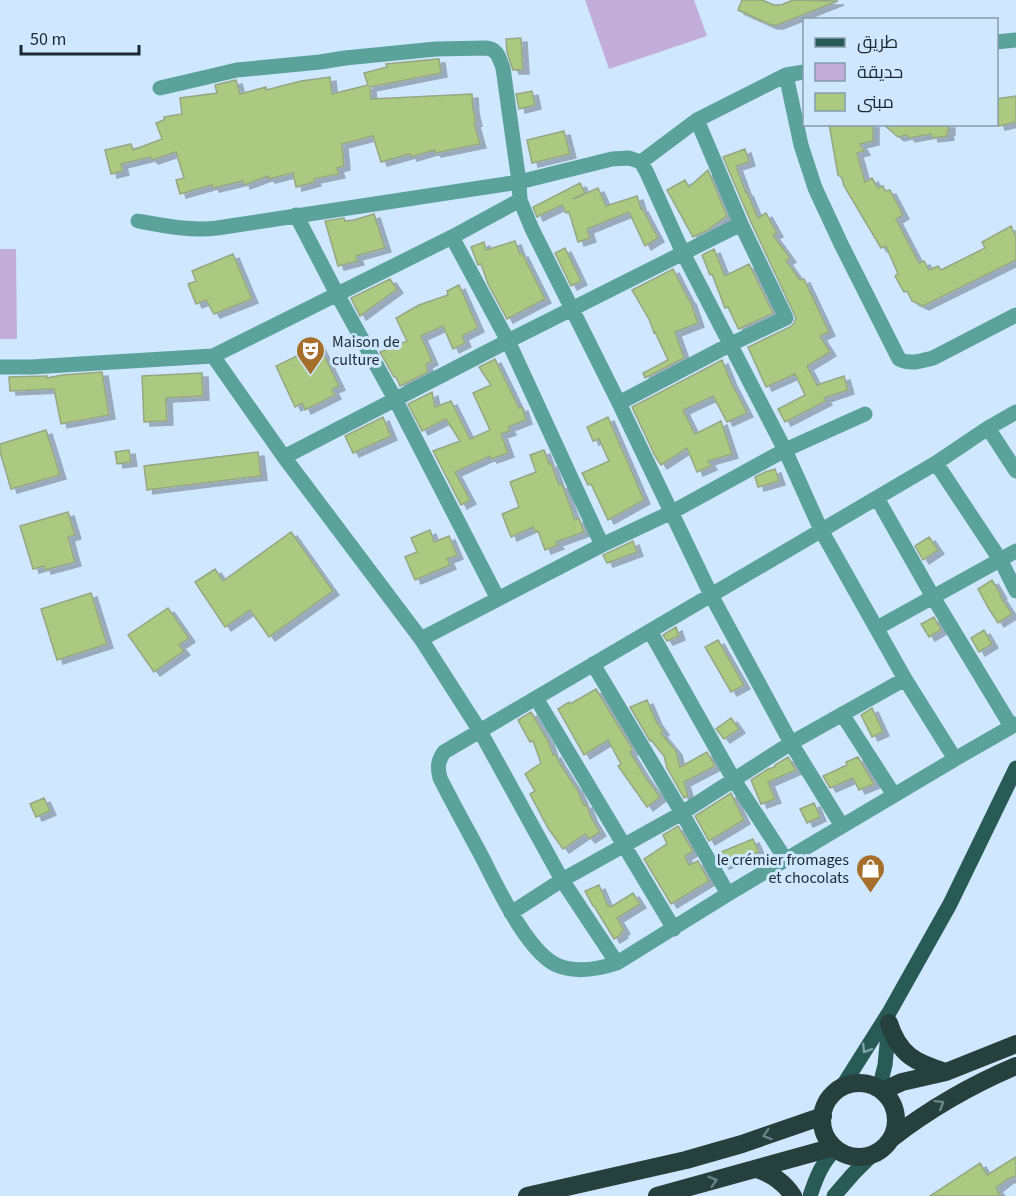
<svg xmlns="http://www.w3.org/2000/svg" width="1016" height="1196" viewBox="0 0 1016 1196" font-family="'Source Sans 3',Cairo,sans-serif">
<defs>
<filter id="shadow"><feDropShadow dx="6" dy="4" stdDeviation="0" flood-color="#0004"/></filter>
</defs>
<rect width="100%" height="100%" fill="#cfe8ff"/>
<path fill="#c2aed8" d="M585,0h109l13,36 -98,33z
M0,249h16l1,90h-17z"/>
<path fill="#abc981" stroke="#97a684" stroke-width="1.5" filter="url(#shadow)" d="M742,0h20l12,5h7l12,-5 45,1 -61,24h-6l-33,-15z
M521,38l2,32h-10l-6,-18 -1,-13z
M437,59h2l2,14 -71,14 1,12 101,-5 1,15 3,13 -2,1 6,21 -45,9v-3l-24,7 -1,-3 -29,8 -8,-26 -31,8 2,22 -7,2 2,6 -25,5 1,3 -19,5 -3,-14 -24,6 -1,-3 -24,9 -1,-4 -30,7 -1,-3 -32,9 -4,-14 8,-2 -8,-26 -24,8 -2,-3 -29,7 2,7 -12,3 -6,-24 26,-6 2,6 29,-11 -6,-16 8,-3v-3l18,-3 -2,-16 37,-5 -2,-8 21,-5 4,14 26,-7v3l35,-9 29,-4 2,17 36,-9 -4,-12 23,-6 -1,-3z
M532,91l3,14 -16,4 -3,-15z
M1016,96v26l-17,4 -3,-9v-18z
M829,124h44v17l-13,3 4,7 -7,2 8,29 7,-4 6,10 5,-2 2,5 5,-1 13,25 -7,4 23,44 5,-2 5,9 9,-4 3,4 44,-22 -3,-6 29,-16 5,11v23l-93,46 -11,-5 -5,-10 -3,1 -9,-16 3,-2 -12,-28 -5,2 -37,-62 -2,-8 -4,-3z
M883,124h66v7h-2l1,5 -16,2 -1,-4 -22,4 -2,-3 -9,2z
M564,131l6,23 -38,9 -5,-23z
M745,149l4,13 -13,4 10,27 1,-1 11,26 8,-5 11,20 -4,2 17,23 -4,3 14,19 4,-1 25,53 -9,4 10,16 -23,14 10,19 27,-9 4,14 -24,8 2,3 -41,21 -7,-13 27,-14 -10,-21 -29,13 -18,-40 42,-20 4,-4 2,-5 -46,-98 -27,-63z
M708,170l19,46 -21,15 -13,6 -26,-47 18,-10 4,7z
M580,183l5,10 -12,6 25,-11 8,18 31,-10 4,13 1,-1 16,30 -13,8 -16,-34 -42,17 3,9 -12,4 -9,-30 -3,1 -4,-8 -25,12 -4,-10z
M374,214l11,34 -29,8 2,5 -20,5 -13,-45 19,-3 1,3 9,-1z
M515,241l5,13 2,-1 23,46 -38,20 -19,-35 -7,-20 -3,1 -7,-18 13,-5 2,8z
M565,248l16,33 -10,5 -16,-33z
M714,249l11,27 24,-12 24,49 -34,16 -1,-1 -10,-21 -3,1 -13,-34 -2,1 -8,-20z
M233,254l19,45 -38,15 -8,-14 -10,4 -8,-20 8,-3 -4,-10z
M673,269l16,31h1l8,23 -23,9 9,26 -39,20 -2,-5 25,-13 -13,-28 -1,1 -5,-14 -17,-29z
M390,279l7,10 -37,27 -9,-18z
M459,285l19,43 -16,8 3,7 -12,6 -10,-23 -22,10 11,25 -6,3 2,8 -28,14 -4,-9h-2l-14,-25 27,-11 -11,-23 23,-13 29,-10 -1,-4z
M318,343l21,43 -7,3 3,6 -30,15 -3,-7 -7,4 -19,-41 27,-13 -1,-1z
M495,359l24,49 3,-1 4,13 -18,7 2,4 -9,3 7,19 -17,6 -1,-3 -35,16 15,28 -9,5 -28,-54 27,-10 -14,-22 -24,12 -14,-27 24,-12 3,15 16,-6 19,38 20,-9 -17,-37 18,-8 -12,-18z
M722,360l9,22 16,31 -20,9 -14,-26 -30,14 12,24 26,-13 11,33 -24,7 3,5 -14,6 -10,-24 -26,17 -6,-9 -23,-49z
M102,372l7,43 -48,9 -7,-35 -44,2 -1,-14 38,-1v2l15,-3z
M202,373l1,23 -37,2 1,23 -23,1 -2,-46z
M383,417l8,19 -38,17 -8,-17z
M608,417l36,83 -36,20 -17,-36 -3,1 -6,-12 27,-12 -10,-22 -6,2 -6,-14z
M46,430l14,45 -49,14 -11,-37v-8z
M129,450l2,12 -14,2 -2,-12z
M544,450l5,14 2,-1 8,22 3,-1 13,36 4,-2 5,14 -28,10 2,3 -13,5 -7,-19 -3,1 -2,-5 -22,10 -9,-23 17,-7 -9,-25 26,-10 -6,-17z
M258,452l3,24 -114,14 -3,-24z
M775,469l4,12 -21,6 -3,-10 10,-5z
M68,512l7,23 -7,2 7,25 -30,8 -1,-4 -11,3 -13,-43z
M430,530l4,12 15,-6 8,19 -10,4 3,6 -35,15 -10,-23 12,-5 -6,-14z
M291,532l42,59 -64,46 -19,-27 -25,17 -30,-45 20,-13 8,12z
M929,537l9,13 -15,10 -8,-14z
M633,541l4,11 -30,11 -4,-8z
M992,580l9,15 -1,1 12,18 -14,9 -9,-14 -11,-20z
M91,593l16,51 -50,16 -16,-51z
M168,608l21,30 -10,7 5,6 -30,21 -26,-37z
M934,617l7,13 -12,7 -8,-13z
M676,627l3,9 -12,5 -4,-6z
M984,630l8,14 -13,8 -8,-14z
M718,640l26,45 -13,7 -26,-45z
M596,689l37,61 -3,2 14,23 16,22 -13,10 -29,-41 3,-2 -13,-24 -24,15 -26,-46 11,-7 1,2z
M647,700l9,21 7,10 -2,2 15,18 4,16 27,-15 8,14 -31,16 4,14 -4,2 -17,-30 -3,-12 -13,-16 -1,1 -20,-34z
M872,708l11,24 -11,5 -11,-22z
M531,712l17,29 5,14 2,-1 4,8 16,25h1l8,18 2,-1 6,15 8,13 -11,7 -4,-5 -22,15 -15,-21 -18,-34 5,-3 -10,-17 16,-11 -8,-22 -3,1 -12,-22z
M731,718l8,11 -15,10 -8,-10z
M788,757l8,13 -28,12 7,17 -14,5 -10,-24 17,-11 7,-2v-2z
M858,757l16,27 -15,6 -6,-12 -23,10 -7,-12 24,-11 -1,-3z
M731,793l13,27 -35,21 -14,-25z
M44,798l6,13 -14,6 -6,-13z
M814,803l6,14 -13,6 -7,-14z
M678,826l15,25 -8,5 4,9 9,-4 11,20 -38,23 -27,-45 23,-15 -4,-9z
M753,839l6,13 -36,13 -7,-11z
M599,885l9,21 2,-1 1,2 22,-14 7,11 -23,14 7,12 -3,2 1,2 -8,5 -20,-33h-1l-8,-15z
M1016,1157v19l-8,3 -12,9 5,8h-71l50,-33 7,12z"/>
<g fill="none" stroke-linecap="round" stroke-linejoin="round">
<path stroke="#5ba29a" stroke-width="15" d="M996,42l20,-2
M804,72l-18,3 15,70 14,43 26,56 58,115c11,6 22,2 34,-1l83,-43
M160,88l77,-18 83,-8 25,-4 91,-9 50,-1c12,1 13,10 17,20l16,114 1,18 12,29 87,174 92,192 80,148 51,83
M641,162l56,-42 89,-45
M296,215l41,79 58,105 103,200
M138,221c27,5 52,10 79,7l302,-46 93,-23 17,-1 12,4 6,11 36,80 102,197 80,-36
M452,237l56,104 94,204
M213,356l71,101 137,182 181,-94 70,-33 113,-62 36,80 84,149 50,80 61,-35
M0,367h31l182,-11 239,-119 68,-37
M619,403l112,-59 55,-26 -45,-94 -44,-104
M988,428l28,43
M284,457l224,-116 233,-117
M936,463l65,98 15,30
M877,498l56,99 78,129
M877,628l139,-77
M650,631l84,149 52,80
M421,639l59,92 82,149 55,83
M593,664l89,149 46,81
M536,698l138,231
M842,714l52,81
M955,759l-227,135 -111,69c-18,6 -39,10 -58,3 -31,-11 -63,-82 -78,-111 -14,-26 -28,-51 -41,-77 -3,-11 -2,-17 4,-26l492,-289 52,-35 28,-16
M511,913l51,-33 120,-67 109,-70 114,-64"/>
<path stroke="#285b56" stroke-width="15" d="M842,1087l48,-76 60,-107 66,-136
M879,1089l6,-24 4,-41
M810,1196c6,-18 12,-34 26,-47
M834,1196l19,-22 19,-19"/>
<path stroke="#26403d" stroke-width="18" d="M889,1023c10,32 27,40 57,49
M822 1120a37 37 0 1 1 74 0a37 37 0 1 1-74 0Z
M882,1091l20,-9 44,-10 70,-28
M892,1138c39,-30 79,-53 124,-72
M757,1169c15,5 27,13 36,27
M527,1196l159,-36 56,-16 81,-28
M657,1196l177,-49"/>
</g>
<defs><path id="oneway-chevron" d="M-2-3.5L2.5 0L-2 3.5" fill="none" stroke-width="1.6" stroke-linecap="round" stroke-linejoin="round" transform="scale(1.5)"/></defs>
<use stroke="#7ca2aa" href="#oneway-chevron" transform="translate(866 1049) rotate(122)"/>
<g stroke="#6a838b">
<use href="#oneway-chevron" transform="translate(940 1104) rotate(-32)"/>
<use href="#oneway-chevron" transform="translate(767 1135) rotate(162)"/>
<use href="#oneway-chevron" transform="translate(713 1181) rotate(-16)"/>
</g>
<defs>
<symbol id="theatre-pin" viewBox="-11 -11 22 30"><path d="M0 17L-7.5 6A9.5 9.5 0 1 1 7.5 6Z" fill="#a66e2b" stroke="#cfe8ff"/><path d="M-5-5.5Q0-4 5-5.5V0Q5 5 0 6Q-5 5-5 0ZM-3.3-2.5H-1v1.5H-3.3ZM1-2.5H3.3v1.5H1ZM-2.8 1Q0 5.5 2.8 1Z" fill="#fff"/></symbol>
<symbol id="shop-pin" viewBox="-11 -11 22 30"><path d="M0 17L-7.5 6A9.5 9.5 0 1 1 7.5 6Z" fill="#a66e2b" stroke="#cfe8ff"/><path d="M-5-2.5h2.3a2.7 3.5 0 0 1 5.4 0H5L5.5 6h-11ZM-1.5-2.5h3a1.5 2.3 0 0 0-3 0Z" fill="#fff"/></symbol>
</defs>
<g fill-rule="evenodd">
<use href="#theatre-pin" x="294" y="334" width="33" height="45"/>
<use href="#shop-pin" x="854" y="852" width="33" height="45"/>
</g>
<g text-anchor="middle" stroke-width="6" stroke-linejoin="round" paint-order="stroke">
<g font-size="16" fill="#1c2833" stroke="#cfe8ff" text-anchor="start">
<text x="332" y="347">Maison de<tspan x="332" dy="18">culture</tspan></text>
<text x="849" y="865" text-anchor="end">le crémier fromages<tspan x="849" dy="18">et chocolats</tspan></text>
</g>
</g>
<rect x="803" y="18" width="195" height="108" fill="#cfe8ff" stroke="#879bad" stroke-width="1.5"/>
<rect x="815" y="38" width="30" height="9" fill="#285b56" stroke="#879bad" stroke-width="1.5"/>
<text x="857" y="48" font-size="18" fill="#1c2833">طريق</text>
<rect x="815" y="63" width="30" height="18" fill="#c2aed8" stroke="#879bad" stroke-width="1.5"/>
<text x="857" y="78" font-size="18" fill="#1c2833">حديقة</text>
<rect x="815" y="93" width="30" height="18" fill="#abc981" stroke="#879bad" stroke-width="1.5"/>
<text x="857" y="108" font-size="18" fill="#1c2833">مبنى</text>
<path d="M21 45v9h118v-9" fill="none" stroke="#1c2833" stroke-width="3"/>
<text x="30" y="45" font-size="18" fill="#1c2833" stroke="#cfe8ff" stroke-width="4.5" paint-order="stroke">50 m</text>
</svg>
